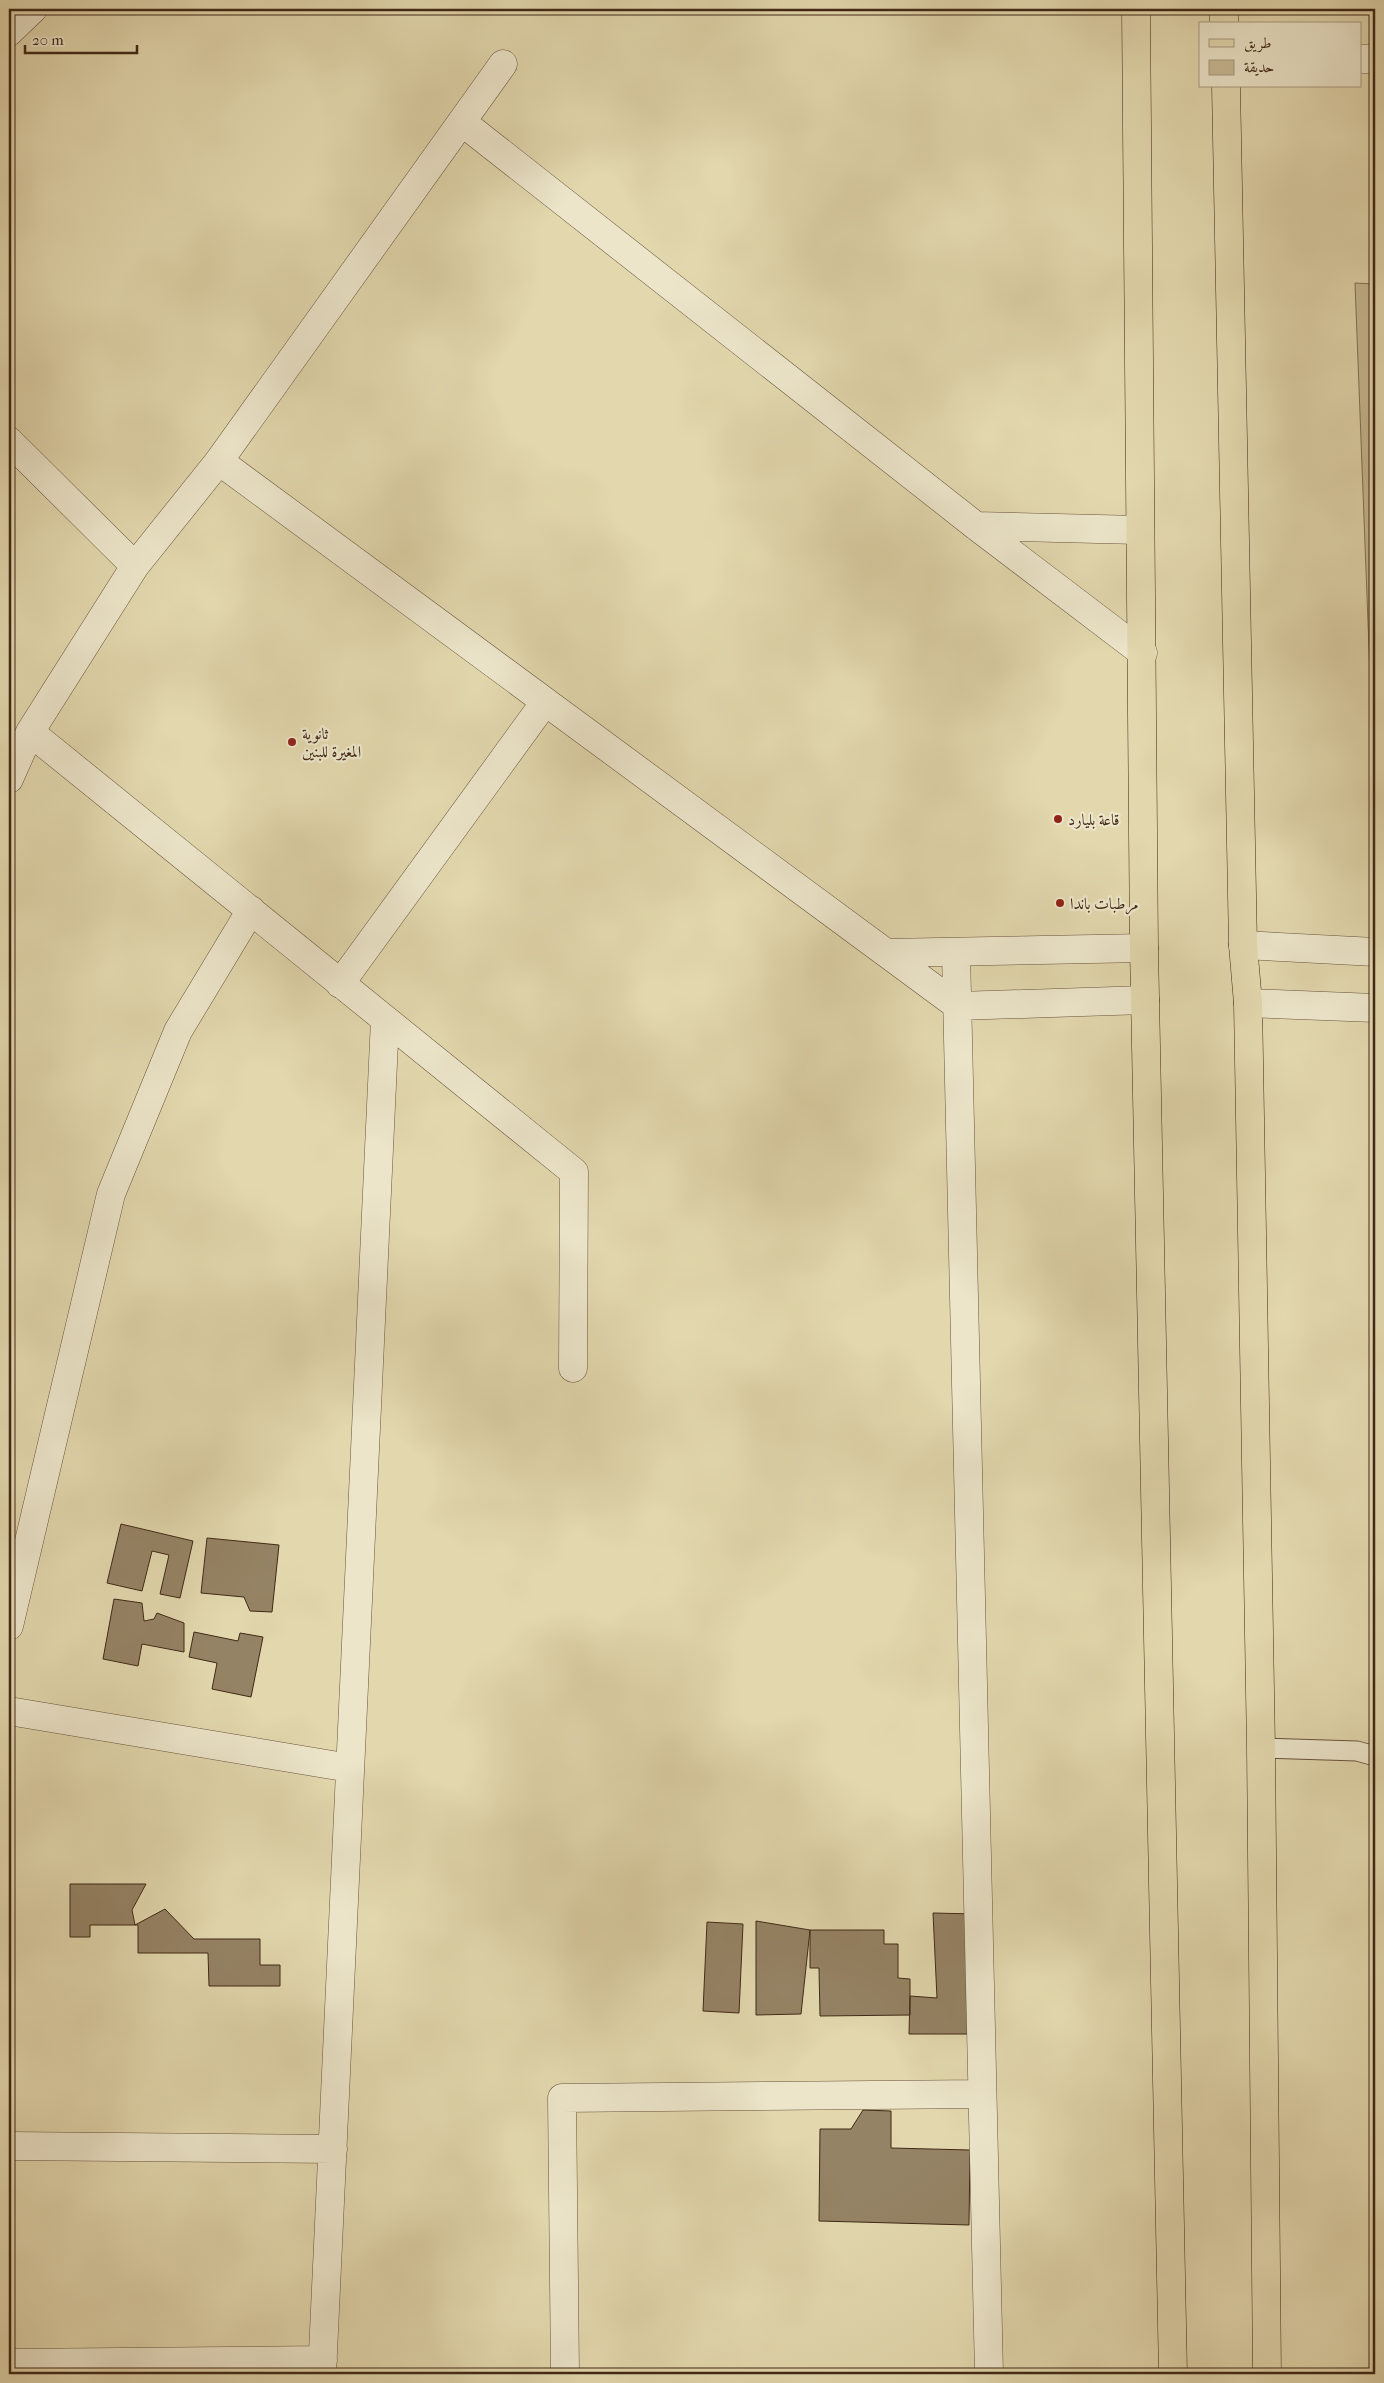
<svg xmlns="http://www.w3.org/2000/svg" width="1384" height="2383" viewBox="0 0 1384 2383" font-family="'IM FELL French Canon',Amiri,serif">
<rect width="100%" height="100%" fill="#e2d7ad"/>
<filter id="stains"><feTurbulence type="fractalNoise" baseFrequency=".004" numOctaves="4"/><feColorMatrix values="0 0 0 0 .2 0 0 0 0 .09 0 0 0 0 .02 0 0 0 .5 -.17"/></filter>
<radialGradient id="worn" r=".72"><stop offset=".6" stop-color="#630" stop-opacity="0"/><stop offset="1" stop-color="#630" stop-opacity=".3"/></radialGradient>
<path fill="#c7b994" stroke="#847156" d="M1355,283l20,1v521z"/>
<path fill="#958365" stroke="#412917" d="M9,1499l4,1 -4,20z
M121,1524l72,17 -13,57 -20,-4 9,-39 -17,-4 -10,40 -35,-8z
M207,1538l72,7 -7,67 -22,-1 -6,-14 -43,-4z
M114,1599l28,4 2,18 10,-2 3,-6 27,10v29l-42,-8 -4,22 -35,-7z
M194,1632l44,9 2,-8 23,4 -12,60 -39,-8 5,-26 -28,-6z
M70,1884h76l-14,26 3,15 30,-16 29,30h66v26h20v21h-71l-1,-33h-70v-28h-48v12h-20z
M933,1913l43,1 -4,120h-63l1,-38 27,2z
M756,1921l54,9 -9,84 -45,1z
M707,1922l36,2 -4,89 -36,-2z
M810,1930h74v14h14v34l12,1v36l-90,1 -1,-48h-9z
M863,2110l28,1v37l79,2 -1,75 -150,-4 1,-92h31z"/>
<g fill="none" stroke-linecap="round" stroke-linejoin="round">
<defs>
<path id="service" d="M1261,1748l96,3 18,5"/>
<path id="minor" d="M9,32l24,-23
M1360,59h15
M462,122l514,404 167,127
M9,441l126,125
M219,461l739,545 187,-6
M976,526l163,4
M30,732l544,440 -1,196
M9,779l21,-47 105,-166 84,-105 284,-397
M1243,945l132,7
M956,952l33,1422
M886,953l258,-5
M340,984l205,-282
M1248,1003l127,5
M9,1626l102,-432 67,-163 73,-121
M9,1711l341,57
M9,2146l324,3
M9,2363l314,-3
M322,2374l63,-1354
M565,2374l-3,-276 420,-4"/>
<path id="primary" d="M1136,9l8,939 29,1426
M1224,9v15
M1226,86l17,859 5,58 13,745 6,626"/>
</defs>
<use href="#service" stroke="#69543c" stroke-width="21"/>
<use href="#minor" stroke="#69543c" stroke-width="29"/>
<use href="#primary" stroke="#412917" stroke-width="29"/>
<use href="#service" stroke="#ece5ca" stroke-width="19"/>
<use href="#minor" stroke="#ece5ca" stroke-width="28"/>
<use href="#primary" stroke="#e2d7ad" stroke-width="28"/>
</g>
<g fill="#8f2418" stroke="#ece5ca" stroke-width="2">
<circle cx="292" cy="742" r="5"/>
<circle cx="1058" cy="819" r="5"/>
<circle cx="1060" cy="903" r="5"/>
</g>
<g text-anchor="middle" stroke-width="4.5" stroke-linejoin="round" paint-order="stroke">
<g font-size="16" fill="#412917" stroke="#ece5ca" text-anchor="start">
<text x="302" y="739">ثانوية<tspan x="302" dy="18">المغيرة للبنين</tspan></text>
<text x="1068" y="825">قاعة بليارد</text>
<text x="1070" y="909">مرطبات باندا</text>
</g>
</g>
<rect width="1384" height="2383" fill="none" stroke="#e2d7ad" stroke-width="30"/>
<rect x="10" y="10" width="1364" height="2363" fill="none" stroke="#412917" stroke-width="2.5"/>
<rect x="15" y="15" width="1354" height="2353" fill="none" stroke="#412917"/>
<rect x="1199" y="22" width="162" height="65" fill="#ece5ca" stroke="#a89a82"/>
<rect x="1209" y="39" width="25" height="8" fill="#e2d7ad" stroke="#a89a82"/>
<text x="1244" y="48" font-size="15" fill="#412917">طريق</text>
<rect x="1209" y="60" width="25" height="15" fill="#c7b994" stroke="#a89a82"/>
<text x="1244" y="72" font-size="15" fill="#412917">حديقة</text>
<path d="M25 45v8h112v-8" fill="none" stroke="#412917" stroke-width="2.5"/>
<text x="32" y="45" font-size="15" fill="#412917" stroke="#ece5ca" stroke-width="4" paint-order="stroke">20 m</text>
<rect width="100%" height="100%" filter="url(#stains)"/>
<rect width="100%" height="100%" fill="url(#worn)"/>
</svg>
